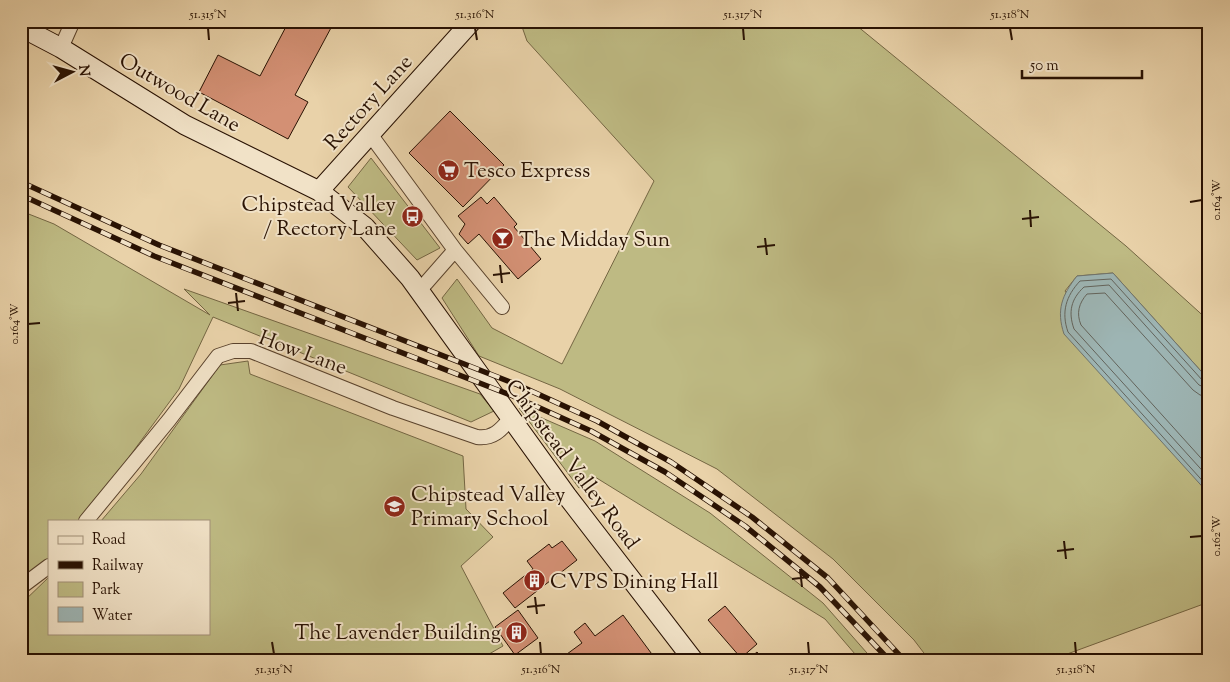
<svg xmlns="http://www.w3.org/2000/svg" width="1230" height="682" viewBox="0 0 1230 682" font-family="'Sorts Mill Goudy',serif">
<rect width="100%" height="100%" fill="#e9d2a9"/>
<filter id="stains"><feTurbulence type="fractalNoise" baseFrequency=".004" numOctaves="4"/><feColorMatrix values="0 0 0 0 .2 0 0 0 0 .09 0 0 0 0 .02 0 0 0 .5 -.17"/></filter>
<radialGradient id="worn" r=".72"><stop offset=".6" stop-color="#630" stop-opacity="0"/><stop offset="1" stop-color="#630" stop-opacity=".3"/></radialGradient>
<path fill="#beba83" stroke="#746643" d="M520,21h331l275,225 83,75v59l-96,-107 -36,3 -12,15 144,203v108l-150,55 2,4h-131l-16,-21 -81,-81 -116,-90 -157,-80 -81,-33 -37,-58 15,-19 35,49 70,36 92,-183 -127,-140z
M371,158l69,90 -23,12 -69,-73z
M21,211l33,13 156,91 -26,-26 296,105 14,17 -23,11 -258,-105 -34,72 -97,132h-33v45l-28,21z
M248,361l2,13 213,82 3,53 27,28 -32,29 42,80 -26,15h-456v-57l28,-27v56h160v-112h-108l40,-47 79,-109z
M519,408l76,33 115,72 113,90 51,58h-13l-36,-42 -230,-142 -16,11z"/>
<path fill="#9db5b4" stroke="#6f746d" d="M1113,273l96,107v114l-145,-160c-8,-24 -2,-39 13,-58z"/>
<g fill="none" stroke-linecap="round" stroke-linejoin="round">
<path stroke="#63645c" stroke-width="1" d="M1209,383l-6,-2 -92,-102 -31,2c-14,15 -19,31 -12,51l141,156
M1209,389l-10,-4 -90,-100 -25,2c-13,12 -16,25 -10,42l135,149
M1209,396l-9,-1 -7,-5 -88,-97 -18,1c-8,9 -11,19 -6,31l128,142"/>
</g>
<path fill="#d39074" stroke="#291203" d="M289,21h35l8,5 -37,69 13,7 -20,37 -89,-47 19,-37 42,21z
M450,111l54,54 -41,42 -54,-54z
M481,197l6,7 7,-7 23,27 -3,3 27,32 -23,20 -39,-45 -11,10 -9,-10 6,-10 -7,-8z
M562,541l15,19 -62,48 -12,-15 30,-24 -6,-8 22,-17 3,4z
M725,606l32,38 -16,14 -33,-38z
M518,610l20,28 -23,17 -20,-28z
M623,615l34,46h-85l-5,-7 15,-11 -8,-11 11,-9 10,13z
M757,652l8,9h-19z"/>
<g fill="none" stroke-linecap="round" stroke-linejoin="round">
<defs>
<path id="street" d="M61,48l12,-27
M370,134l85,116 47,57
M419,291l36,-41
M86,521l83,-101 49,-64 15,-5h18l142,57 84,29c16,2 24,-7 33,-18
M21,587l28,-21"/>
<path id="secondary" d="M21,27l40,21 124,77 134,66 46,36 45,51 157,218 127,165
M319,191l153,-170"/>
</defs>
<use href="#street" stroke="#59422c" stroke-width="16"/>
<use href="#secondary" stroke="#291203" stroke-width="21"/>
<use href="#street" stroke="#f1e2c7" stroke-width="14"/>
<use href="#secondary" stroke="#f1e2c7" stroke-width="19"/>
<defs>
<path id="rail" d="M21,182l138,63 359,140 79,36 74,41 81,55 76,61 77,83
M21,195l133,61 359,140 78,35 74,41 80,54 75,61 70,74"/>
</defs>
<use href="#rail" stroke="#291203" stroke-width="5.5"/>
<use href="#rail" stroke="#f1e2c7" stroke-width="4" stroke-dasharray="11" stroke-linecap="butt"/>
</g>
<path fill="none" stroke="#291203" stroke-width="2" d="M208,28l1,12M475,28l2,12M743,28l1,12M1010,28l2,12M1190,202l12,-2M1030,210l1,17M1022,219l17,-2M765,238l2,17M757,247l18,-2M500,265l2,18M493,275l17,-2M236,293l2,18M228,303l17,-2M28,324l12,-1M1190,537l12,-1M1064,541l2,18M1057,551l17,-2M800,569l2,18M792,579l17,-2M535,597l2,17M527,607l18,-2M272,642l2,12M540,642l1,12M808,642l1,12M1075,642l1,12"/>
<defs>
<symbol id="supermarket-disc" viewBox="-11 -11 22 22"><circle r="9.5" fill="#8f2418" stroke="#f1e2c7"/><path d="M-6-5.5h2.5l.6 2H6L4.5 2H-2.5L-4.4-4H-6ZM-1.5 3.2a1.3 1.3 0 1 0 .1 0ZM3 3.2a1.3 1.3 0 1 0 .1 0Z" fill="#fff"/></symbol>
<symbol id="bus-disc" viewBox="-11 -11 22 22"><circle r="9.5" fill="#8f2418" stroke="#f1e2c7"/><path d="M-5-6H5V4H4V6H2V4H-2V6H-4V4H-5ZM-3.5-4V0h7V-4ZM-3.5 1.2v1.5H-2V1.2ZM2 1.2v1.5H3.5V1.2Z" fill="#fff"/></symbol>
<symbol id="bar-disc" viewBox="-11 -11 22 22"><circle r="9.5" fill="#8f2418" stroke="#f1e2c7"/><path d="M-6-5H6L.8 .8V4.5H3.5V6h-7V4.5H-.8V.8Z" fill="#fff"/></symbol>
<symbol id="school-disc" viewBox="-11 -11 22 22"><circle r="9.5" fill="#8f2418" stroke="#f1e2c7"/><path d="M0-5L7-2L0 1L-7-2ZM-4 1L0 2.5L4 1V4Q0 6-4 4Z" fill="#fff"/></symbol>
<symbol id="building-disc" viewBox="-11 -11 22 22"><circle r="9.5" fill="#8f2418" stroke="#f1e2c7"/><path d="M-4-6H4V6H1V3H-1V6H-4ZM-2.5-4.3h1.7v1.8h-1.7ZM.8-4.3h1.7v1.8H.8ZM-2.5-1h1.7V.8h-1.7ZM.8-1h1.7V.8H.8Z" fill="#fff"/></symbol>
</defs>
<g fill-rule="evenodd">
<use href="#supermarket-disc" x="436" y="158" width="25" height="25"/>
<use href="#bus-disc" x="400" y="204" width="25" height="25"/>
<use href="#bar-disc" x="490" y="226" width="25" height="25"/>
<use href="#school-disc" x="382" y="494" width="25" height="25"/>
<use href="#building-disc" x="522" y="568" width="25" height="25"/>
<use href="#building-disc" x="504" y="620" width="25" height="25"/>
</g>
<g text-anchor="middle" stroke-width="4" stroke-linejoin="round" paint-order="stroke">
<g font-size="21" fill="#291203" stroke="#f1e2c7">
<text transform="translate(180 92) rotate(30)" y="7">Outwood Lane</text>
<text transform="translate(368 102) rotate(-48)" y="7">Rectory Lane</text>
<text transform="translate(303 352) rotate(20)" y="7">How Lane</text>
<text transform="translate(573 464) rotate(53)" y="7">Chipstead Valley Road</text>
</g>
<g font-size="21" fill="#291203" stroke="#f1e2c7" text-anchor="start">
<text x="464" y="177">Tesco Express</text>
<text x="396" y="211" text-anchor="end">Chipstead Valley<tspan x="396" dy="24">/ Rectory Lane</tspan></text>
<text x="519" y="246">The Midday Sun</text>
<text x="411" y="501">Chipstead Valley<tspan x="411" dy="24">Primary School</tspan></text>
<text x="550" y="588">CVPS Dining Hall</text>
<text x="501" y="639" text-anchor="end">The Lavender Building</text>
</g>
</g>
<rect width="1230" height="682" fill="none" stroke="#e9d2a9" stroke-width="55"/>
<rect x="48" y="520" width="162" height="115" fill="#f1e2c7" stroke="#a18f79"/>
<rect x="58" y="536" width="25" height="8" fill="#f1e2c7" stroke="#a18f79"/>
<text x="92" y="544" font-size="15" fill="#291203">Road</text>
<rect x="58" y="561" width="25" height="8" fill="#291203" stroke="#a18f79"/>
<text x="92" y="570" font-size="15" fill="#291203">Railway</text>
<rect x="58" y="582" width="25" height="15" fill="#beba83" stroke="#a18f79"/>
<text x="92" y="594" font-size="15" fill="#291203">Park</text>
<rect x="58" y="607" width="25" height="15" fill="#9db5b4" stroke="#a18f79"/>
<text x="92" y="620" font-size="15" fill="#291203">Water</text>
<g transform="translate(72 72) rotate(84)" stroke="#f1e2c7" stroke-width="4" paint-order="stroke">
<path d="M0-4L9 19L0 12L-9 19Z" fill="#291203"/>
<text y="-8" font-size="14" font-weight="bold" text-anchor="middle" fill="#291203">N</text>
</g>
<path d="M1022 70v8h120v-8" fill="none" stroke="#291203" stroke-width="2.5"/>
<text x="1030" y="70" font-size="15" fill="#291203" stroke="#f1e2c7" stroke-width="4" paint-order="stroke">50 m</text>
<rect x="28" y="28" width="1174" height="626" fill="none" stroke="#291203" stroke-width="2"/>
<g font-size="12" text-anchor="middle" fill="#291203">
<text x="208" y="18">51.315°N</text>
<text x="475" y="18">51.316°N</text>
<text x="743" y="18">51.317°N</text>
<text x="1010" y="18">51.318°N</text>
<text transform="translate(1216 200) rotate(-90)" y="4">0.164°W</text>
<text transform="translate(14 324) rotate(-90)" y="4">0.164°W</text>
<text transform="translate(1216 536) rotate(-90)" y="4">0.162°W</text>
<text x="274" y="673">51.315°N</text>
<text x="541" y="673">51.316°N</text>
<text x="809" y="673">51.317°N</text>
<text x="1076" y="673">51.318°N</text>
</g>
<rect width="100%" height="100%" filter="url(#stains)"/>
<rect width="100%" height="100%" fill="url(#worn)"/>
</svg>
